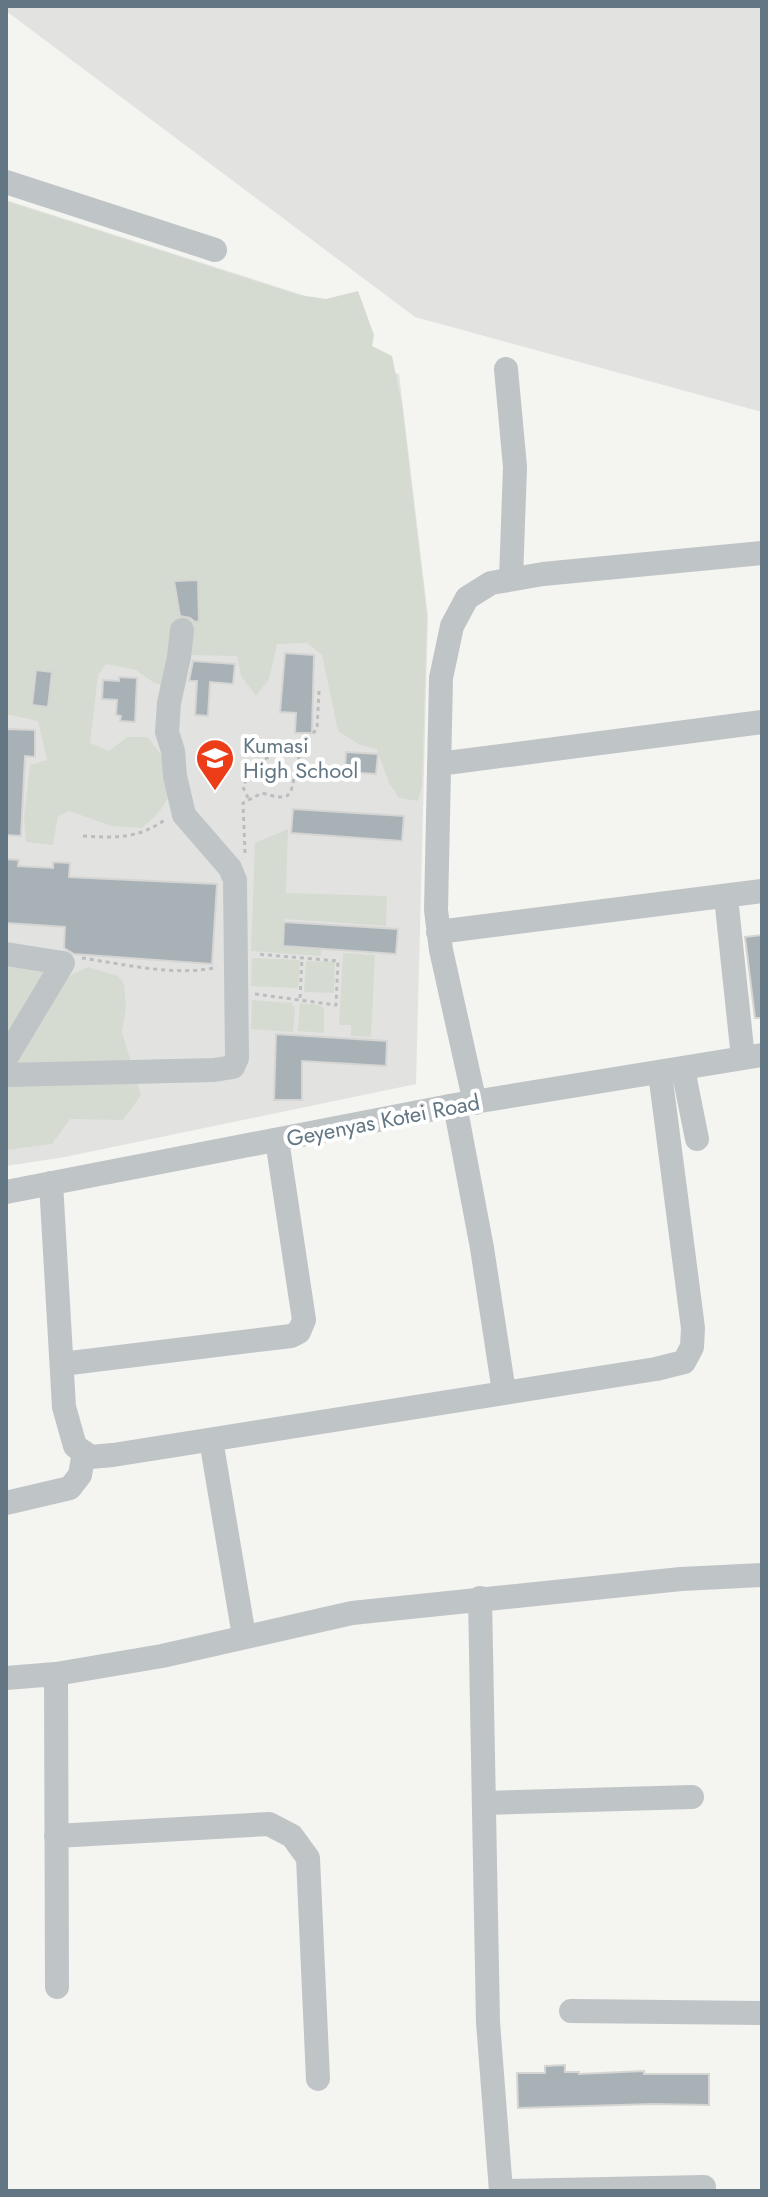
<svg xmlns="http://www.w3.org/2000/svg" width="768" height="2197" viewBox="0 0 768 2197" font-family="Jost,sans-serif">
<rect width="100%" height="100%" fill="#f4f4f0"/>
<path fill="#e2e3e1" d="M6,6h756v406l-347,-95 -409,-306z
M6,200l306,98 -8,48 95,28 29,242 -12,468 -351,73 -59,9z"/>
<path fill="#d5dbd1" d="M6,201l293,94 27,4 32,-8 16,44 -2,11 20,10 10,48 25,212 -5,170 -4,15 -19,-3 -10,-15 -12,-34 -17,-4 -22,-14 -16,-76 -15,-12 -30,1 -8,35 -13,17 -15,-20 -4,-20 -48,-1 -20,31 -15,-3 -18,-13 -30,-6 -8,11 -8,68 19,8 18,-14h20c32,36 33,60 -5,91l-30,-2 -43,-15 -11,5 -5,29 -27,-3 -2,-25 6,-52 17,-5 -9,-39 -32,-7z
M288,829l-2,64 101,3 -1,30 -102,-7 -2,28 39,2v7l-70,-5 4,-108z
M343,953l32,2 -4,82 -20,-1v-11h-12z
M252,958l48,2 -2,28 -47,-2z
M306,961l29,1 -1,31 -30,-1z
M6,962l36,6 7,7 -43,70z
M88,967l30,9 6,8 2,23 -4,25 19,63 -18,25 -53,-1 -18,25 -46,6v-76l61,-97z
M252,1000l40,3 3,6 -2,23 -42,-3z
M300,1003l19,2 5,3v25l-26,-2z"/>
<path fill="#a8b1b6" stroke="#d5d5d3" stroke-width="2" d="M198,580l1,41 -4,1 -5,-4 -10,-2 -6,-35z
M285,653l29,2 -2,78h-17l1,-20 -16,-1z
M193,661l42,3 -2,20 -23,-2 -2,34 -13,-1 2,-34h-8z
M36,670l16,2 -4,35 -16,-2z
M119,677l18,1 -2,44 -15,-1 1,-5 -5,-1 1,-15 -15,-1 1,-19 16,1z
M6,729l29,1v27l-10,-1 -4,80 -15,-1z
M346,752l32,2 -2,20 -31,-2z
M293,809l111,7 -2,25 -111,-8z
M6,859l13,1 -1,6 35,2v-6l17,1 -1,14 148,7 -5,80 -138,-10 -10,-6 1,-21 -59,-4z
M284,922l114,7 -2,25 -113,-8z
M762,935v83h-7l-10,-81z
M276,1034l111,7 -1,25 -84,-5v39h-28z
M565,2065v7h14v2l65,-3v3h65v31l-56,-1 -135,4 -1,-35h28v-7z"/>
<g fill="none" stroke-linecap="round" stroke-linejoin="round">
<path stroke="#bbbdbf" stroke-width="3" stroke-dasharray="4 4" stroke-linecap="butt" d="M248,798l-5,-11c9,-24 35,-39 59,-42l15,-16 2,-38
M83,836c33,2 55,3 83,-17
M245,853l-2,-50 19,-10c28,8 29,6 33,-22 2,-8 5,-17 7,-26
M82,958c41,6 95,19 135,9
M255,994l81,11 2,-44 -82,-7
M300,998l2,-40"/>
<path stroke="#bfc4c7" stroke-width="24" d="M6,182l209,68
M506,369l9,98 -4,112
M439,764l323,-42
M726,897l17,161
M438,932l324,-41
M6,954l57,9 -57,95
M683,1069l14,70
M6,1075l208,-5 19,-3 4,-9 -2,-178 -5,-12 -46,-53 -9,-39 -2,-25 -6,-19 2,-29 10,-46 3,-27
M475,1103l-34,-153 -5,-40 5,-232 11,-52 15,-28 24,-15 52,-9 219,-21
M455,1105l27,143 22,144
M51,1183l13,224 11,39 15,11 23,-2 543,-86 28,-7 8,-15 1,-19 -33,-255
M6,1192l449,-87 307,-50
M62,1364l229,-28 8,-4 5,-12 -27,-180
M211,1440l33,196
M6,1503l64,-15 10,-13 4,-23
M480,1598l8,424 13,169
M56,1674l1,313
M6,1678l50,-4 106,-18 190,-43 329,-34 81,-4
M484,1803l208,-6
M56,1836l213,-12 23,12 16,22 10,221
M571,2011l191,2
M503,2191l201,-4"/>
</g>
<defs>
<symbol id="school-pin" viewBox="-11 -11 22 30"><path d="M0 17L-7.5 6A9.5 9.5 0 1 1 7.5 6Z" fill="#ec3d18" stroke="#fff"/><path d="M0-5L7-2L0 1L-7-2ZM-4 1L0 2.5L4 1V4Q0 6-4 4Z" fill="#fff"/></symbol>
</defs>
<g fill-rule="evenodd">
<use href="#school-pin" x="193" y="736" width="44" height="60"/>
</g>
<g text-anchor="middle" stroke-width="8" stroke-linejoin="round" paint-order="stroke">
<g font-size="22" fill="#627683" stroke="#fff" text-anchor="start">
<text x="243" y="753">Kumasi<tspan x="243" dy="25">High School</tspan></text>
</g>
<g font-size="22" fill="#627683" stroke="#fff">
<text transform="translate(383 1120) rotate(-11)" y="8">Geyenyas Kotei Road</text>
</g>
</g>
<rect width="768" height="2197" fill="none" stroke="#627683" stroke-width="16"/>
</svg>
